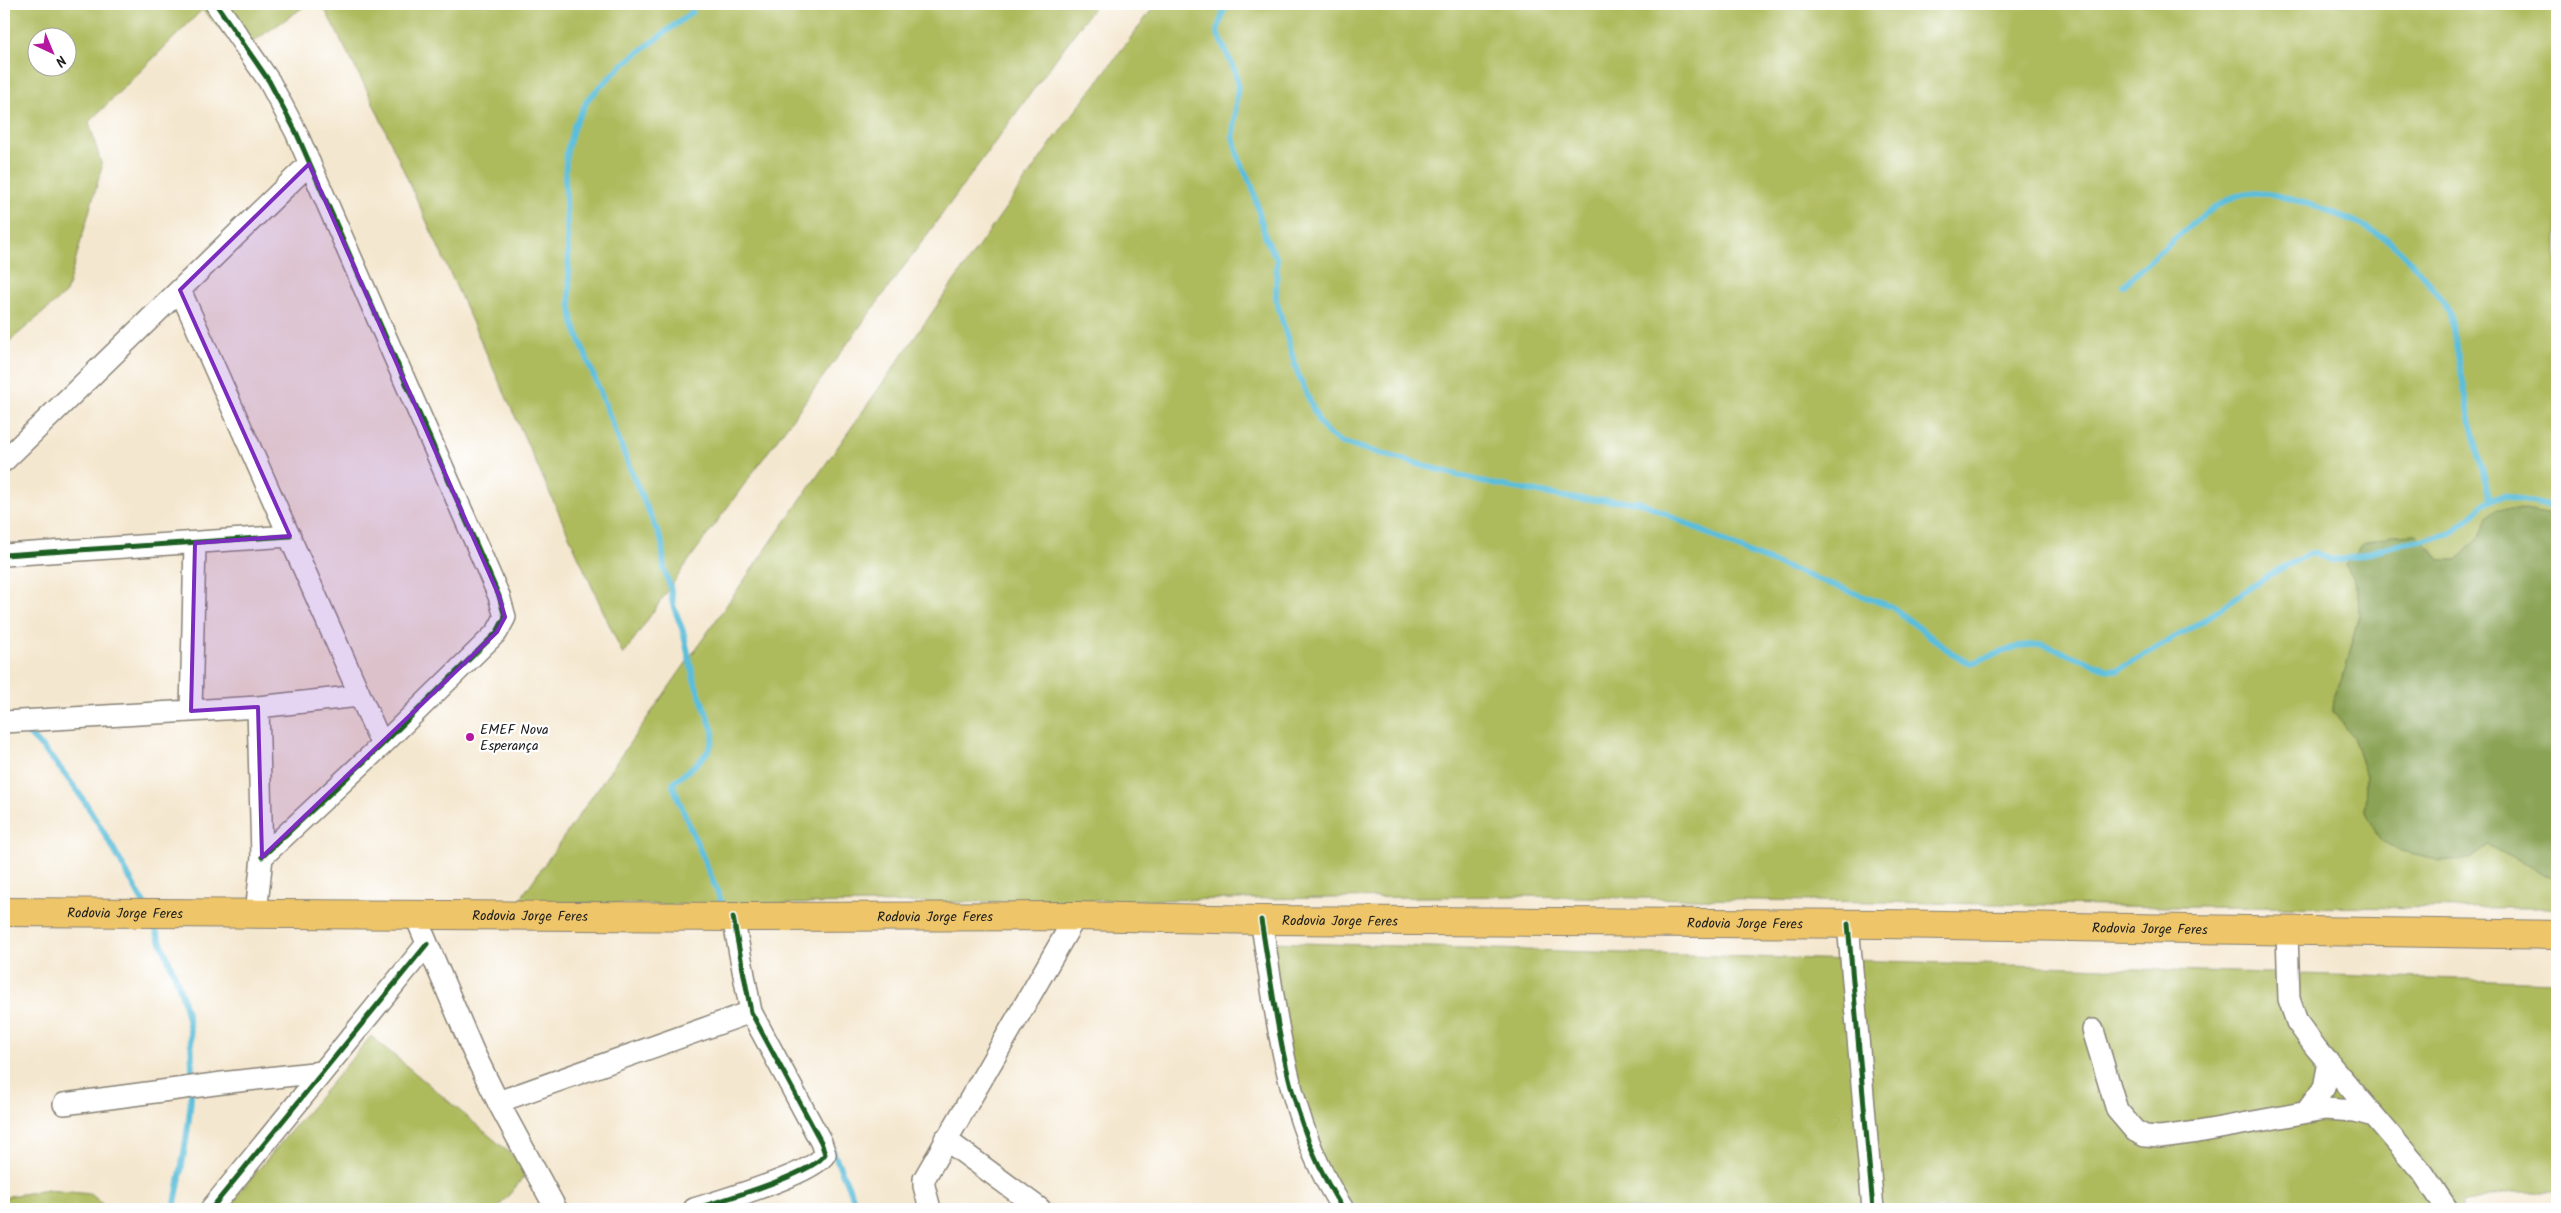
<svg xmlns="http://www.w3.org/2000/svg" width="2561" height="1213" viewBox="0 0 2561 1213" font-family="Kalam,sans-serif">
<rect width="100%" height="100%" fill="#fff"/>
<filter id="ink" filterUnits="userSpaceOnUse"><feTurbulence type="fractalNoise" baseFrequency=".02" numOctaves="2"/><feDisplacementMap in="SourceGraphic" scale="10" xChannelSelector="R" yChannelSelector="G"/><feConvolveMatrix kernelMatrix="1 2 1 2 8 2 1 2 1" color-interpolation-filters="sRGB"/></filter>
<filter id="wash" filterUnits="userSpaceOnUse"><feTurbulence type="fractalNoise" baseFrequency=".0096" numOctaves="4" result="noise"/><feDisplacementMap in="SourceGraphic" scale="20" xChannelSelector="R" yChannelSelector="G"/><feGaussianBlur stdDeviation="1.12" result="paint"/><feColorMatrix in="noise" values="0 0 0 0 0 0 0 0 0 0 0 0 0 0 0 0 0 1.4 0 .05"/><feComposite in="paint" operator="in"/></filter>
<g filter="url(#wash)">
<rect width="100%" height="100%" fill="#f4e7cf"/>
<path fill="#aebb5d" stroke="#656c3c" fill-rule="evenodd" d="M4,4h304l-67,46 -39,-40 -113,112 13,45 -36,126 -62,53zM38,38h30v30h-30z
M322,4h774l-402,549 -71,102 -254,-561z
M1156,4h1401v512l-39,-7 -30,9 -7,17 -24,25h-17l-10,-13 -84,18 12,25 1,24 -13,54 -12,29 -1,14 20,26 13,39 -1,34 105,49 18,-14 64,33h5v30l-388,-1 -652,-11 -824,9 -175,-3 534,-760z
M1269,942l1288,40v210h-45l-49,11 -1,6h-1120l-39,-85z
M371,1036l159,134 -33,39h-272z
M48,1190l43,4 17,15h-104v-10l5,-3z"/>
<path fill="#8aa354" stroke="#536038" d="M2497,509h21l39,7v362h-5l-64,-33 -18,14 -29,2 -40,-9 -21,-12 -15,-30 1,-34 -13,-39 -20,-25 1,-15 12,-29 13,-54 -1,-24 -12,-25 17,-21 29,-9 24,-1 24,26h17l24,-25 6,-17z"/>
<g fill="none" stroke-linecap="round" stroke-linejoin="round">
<path stroke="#5cbeda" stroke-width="6" d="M1226,4l-9,28 17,37 4,14 -5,54 7,25 12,24 14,53 11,20 -1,40 21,73 22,50 8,10 13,10 142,40 94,17 65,3 112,53 139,52 65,50 14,6 48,-17 23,-2 67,26h9l85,-49 64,-45 44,-23h6l14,7h11l61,-17 46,-8 43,-37 12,-2 53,12
M692,12l-70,53 -34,34 -14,27 -7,25 -2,25 5,124 3,23 60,153 29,66 2,27 6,17 3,19 10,26 11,49 19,51c3,23 -24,38 -39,51l-1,4 52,124
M2123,286c27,-24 87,-85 120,-92 31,-7 113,25 140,43 21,14 56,55 67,77l22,115 18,70
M20,726c55,48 90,116 125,180
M151,919c15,36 34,73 39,112 7,60 -5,119 -16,178
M758,997l9,25
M832,1149l26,60"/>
</g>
</g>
<g filter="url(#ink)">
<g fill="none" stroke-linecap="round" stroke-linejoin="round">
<defs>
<path id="minor" d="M216,4l53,77 27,51 203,464 6,21 -8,15 -115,113 -120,112
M180,290l202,455
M4,461l305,-297
M4,555l286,-19
M191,711l4,-168
M4,722l254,-15 101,-11
M256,914l6,-57 -4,-150
M415,915l58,136 25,51 58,107
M1261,920c17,101 25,202 82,289
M1848,924l25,285
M2287,931l2,68 8,23 19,26 107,125 24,36
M2093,1030l24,80 18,21 10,5 15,1 38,-5 127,-23 30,2 19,5
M498,1102l253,-90
M64,1104l166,-22 92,-10
M2306,1112l18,-24 5,-26
M945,1139l95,70
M211,1209l216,-265
M694,1209c25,-8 120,-35 131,-55l-4,-12 -70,-130 -18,-95
M930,1209l-6,-23v-7l152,-263"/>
<g id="major">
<path id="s1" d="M4,912l729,5 343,-1 185,4 621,4 675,11"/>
</g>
</defs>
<use href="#minor" stroke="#888276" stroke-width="24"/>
<use href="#major" stroke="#888276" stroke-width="30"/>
<use href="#minor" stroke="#fff" stroke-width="21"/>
<use href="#major" stroke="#eec569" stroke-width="28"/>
<defs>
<path id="cycleway" d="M216,4l53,77 27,51 203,464 6,21 -8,15 -115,113 -120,112
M4,555l286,-19
M1261,920c17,101 25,202 82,289
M1848,924l25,285
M211,1209l216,-265
M694,1209c25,-8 120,-35 131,-55l-4,-12 -70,-130 -18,-95"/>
</defs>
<use href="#cycleway" stroke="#fff" stroke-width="8"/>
<use href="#cycleway" stroke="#1b5e20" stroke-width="5"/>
</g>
</g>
<path fill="#7b2cbf" fill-opacity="0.2" stroke="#7b2cbf" stroke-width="4" stroke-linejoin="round" d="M309,164l190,432 6,21 -8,15 -235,225 -4,-150 -67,4 4,-168 95,-7 -110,-246z"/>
<circle fill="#b5179e" stroke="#fff" stroke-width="2" cx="470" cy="737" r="5"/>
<g text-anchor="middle" stroke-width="4.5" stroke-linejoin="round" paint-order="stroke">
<g font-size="14" fill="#1c1c1c" stroke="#fff" text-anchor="start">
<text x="480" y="734">EMEF Nova<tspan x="480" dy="16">Esperança</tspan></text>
</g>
<g font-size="14" fill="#1c1c1c" stroke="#fff">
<text dy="5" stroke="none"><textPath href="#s1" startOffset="121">Rodovia Jorge Feres</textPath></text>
<text dy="5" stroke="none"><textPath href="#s1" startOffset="526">Rodovia Jorge Feres</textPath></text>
<text dy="5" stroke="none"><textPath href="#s1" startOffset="931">Rodovia Jorge Feres</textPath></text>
<text dy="5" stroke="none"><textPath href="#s1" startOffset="1336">Rodovia Jorge Feres</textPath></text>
<text dy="5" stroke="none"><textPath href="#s1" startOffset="1741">Rodovia Jorge Feres</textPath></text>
<text dy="5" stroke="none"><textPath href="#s1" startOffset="2146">Rodovia Jorge Feres</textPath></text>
</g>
</g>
<rect width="2561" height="1213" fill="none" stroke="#fff" stroke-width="20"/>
<g transform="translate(52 52) rotate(136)"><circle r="24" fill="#ffffff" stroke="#a4a4a4"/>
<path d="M0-4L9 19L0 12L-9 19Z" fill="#b5179e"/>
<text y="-8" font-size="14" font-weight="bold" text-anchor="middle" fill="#1c1c1c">N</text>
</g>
</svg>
